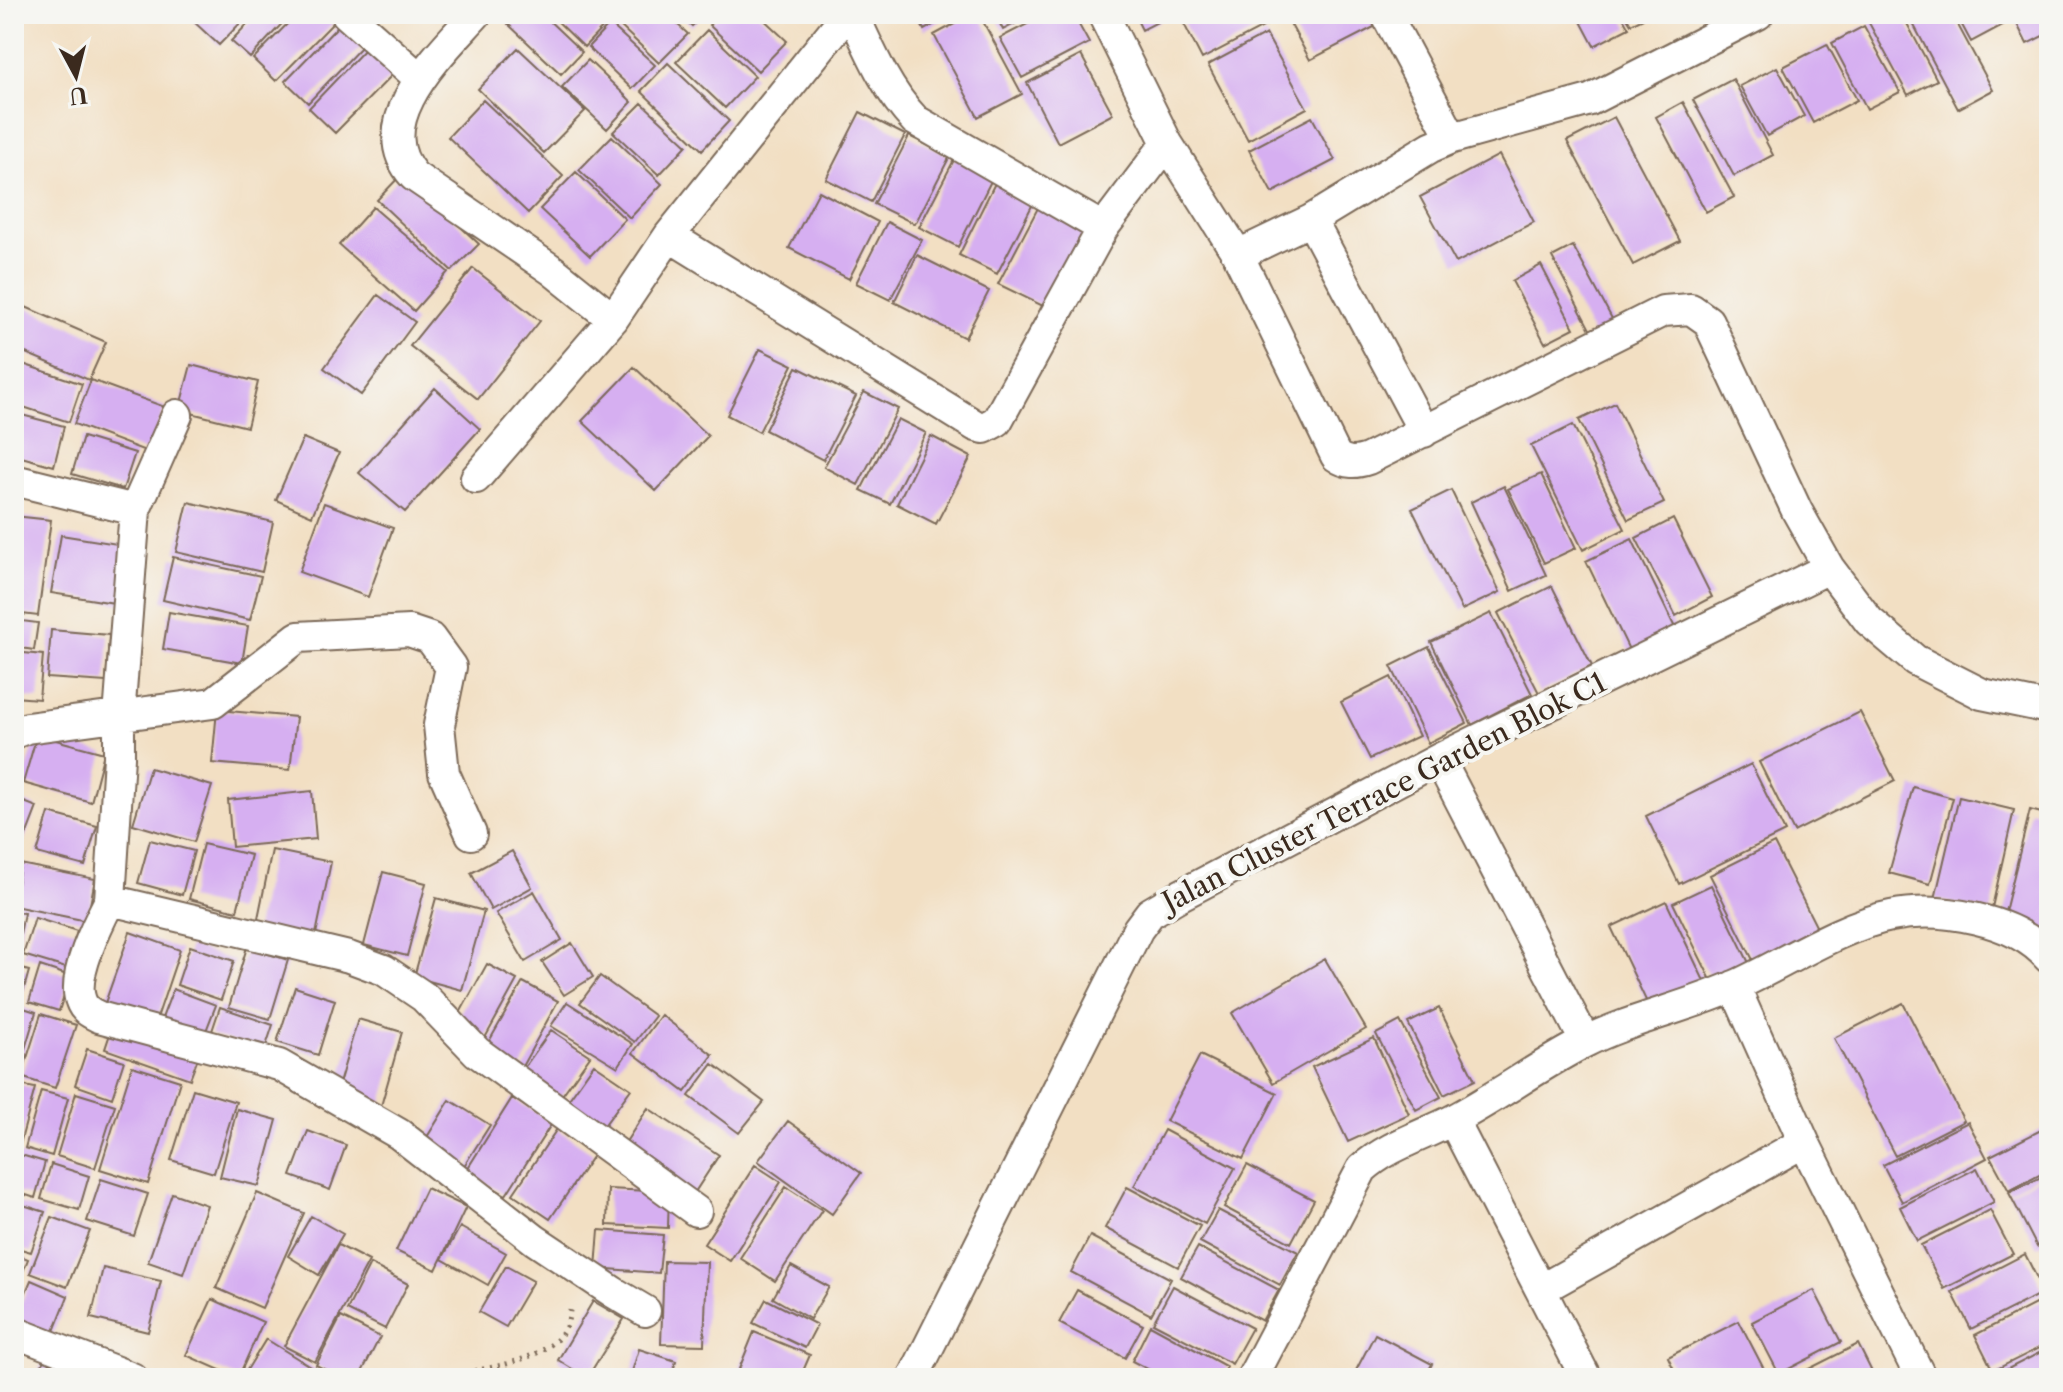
<svg xmlns="http://www.w3.org/2000/svg" width="2063" height="1392" viewBox="0 0 2063 1392" font-family="'Libre Caslon Text',serif">
<rect width="100%" height="100%" fill="#f6f6f2"/>
<filter id="ink" filterUnits="userSpaceOnUse"><feTurbulence type="fractalNoise" baseFrequency=".0125" numOctaves="2"/><feDisplacementMap in="SourceGraphic" scale="16" xChannelSelector="R" yChannelSelector="G"/><feConvolveMatrix kernelMatrix="1 2 1 2 8 2 1 2 1" color-interpolation-filters="sRGB"/></filter>
<filter id="wash" filterUnits="userSpaceOnUse"><feTurbulence type="fractalNoise" baseFrequency=".006" numOctaves="4" result="noise"/><feDisplacementMap in="SourceGraphic" scale="32" xChannelSelector="R" yChannelSelector="G"/><feGaussianBlur stdDeviation="1.8" result="paint"/><feColorMatrix in="noise" values="0 0 0 0 0 0 0 0 0 0 0 0 0 0 0 0 0 1.4 0 .05"/><feComposite in="paint" operator="in"/></filter>
<g filter="url(#wash)">
<rect width="100%" height="100%" fill="#f2dfc3"/>
<g id="blocks">
<path fill="#d6aff1" d="M199,14h50l-30,31 -26,-24z
M257,14h34l-41,44 -19,-17z
M297,14h29l8,8 -58,59 -23,-22z
M518,14h24l40,38 -21,22 -53,-50z
M550,14h52l7,7 -25,26z
M626,14h40l22,20 -29,29 -42,-40z
M679,14h25l-12,12z
M720,14h38l29,27 -29,30 -49,-46z
M916,14h37l-29,16z
M973,14h6l43,80 -44,23 -44,-82z
M995,14h39l-31,16z
M1047,14h26l16,29 -67,35 -22,-40z
M1134,14h39l-31,16z
M1197,14h84l1,3 -80,42 -19,-37z
M1285,14h87l6,11 -68,35z
M1577,14h44l8,14 -35,18z
M1625,14h26l-20,10z
M1885,14h17l35,66 -29,15 -39,-72z
M1908,14h44l41,76 -35,19z
M1956,14h53l3,6 -41,22z
M2012,14h37v19l-22,11z
M340,24l23,21 -55,58 -23,-22z
M610,24l45,41 -23,24 -44,-42z
M1864,26l36,66 -33,17 -35,-66z
M707,30l48,46 -30,32 -49,-46z
M1266,34l41,74 -59,32 -40,-75z
M370,44l27,26 -62,63 -26,-25z
M1827,44l30,56 -44,23 -30,-56z
M518,48l67,63 -41,42 -66,-64z
M1081,55l32,59 -55,29 -31,-60z
M588,60l44,42 -25,27 -45,-42z
M668,63l61,58 -27,29 -61,-59z
M1777,67l27,49 -37,20 -27,-50z
M1733,79l40,76 -39,21 -41,-76z
M483,100l80,76 -35,37 -80,-76z
M1683,102l51,95 -28,15 -50,-95z
M642,103l45,42 -28,30 -46,-43z
M860,112l45,23 -34,67 -45,-23z
M1312,117l23,43 -63,33 -23,-43z
M1614,117l66,124 -47,24 -66,-124z
M612,136l50,48 -32,34 -51,-48z
M909,136l41,20 -35,68 -41,-20z
M1499,155l35,67 -78,41 -36,-66z
M955,158l38,19 -35,70 -39,-20z
M576,172l49,47 -35,37 -50,-47z
M403,173l76,71 -27,27 -75,-71z
M999,175l39,19 -41,80 -38,-19z
M819,191l59,31 -29,57 -60,-31z
M1040,204l50,26 -41,79 -51,-25z
M373,207l75,65 -34,39 -75,-66z
M887,222l35,18 -32,60 -34,-17z
M1573,246l44,82 -22,11 -43,-82z
M917,255l72,36 -24,47 -71,-36z
M1541,265l33,63 -29,15 -33,-62z
M473,268l67,53 -62,78 -68,-53z
M378,295l37,27 -54,73 -37,-27z
M14,302l92,40 -17,38 -75,-32z
M760,349l33,16 -34,67 -32,-17z
M14,361l68,23 -13,38 -55,-18z
M191,365l67,17 -11,45 -68,-17z
M634,367l74,69 -52,55 -74,-70z
M797,367l59,29 -33,64 -58,-30z
M91,380l74,27 -17,45 -74,-28z
M435,388l45,41 -75,83 -46,-39z
M864,392l34,17 -40,76 -34,-18z
M1615,403l49,100 -36,17 -49,-100z
M14,413l50,13 -10,40 -40,-11z
M898,419l28,14 -36,71 -29,-14z
M1573,425l52,104 -42,21 -52,-104z
M931,436l40,21 -35,67 -39,-20z
M83,437l52,16 -12,36 -51,-15z
M303,438l36,15 -27,63 -36,-16z
M1541,474l35,74 -32,15 -36,-74z
M1504,486l42,89 -34,16 -41,-89z
M1451,490l49,102 -38,18 -50,-101z
M188,502l85,20 -11,50 -86,-20z
M324,503l69,25 -25,69 -69,-25z
M14,516l37,4 -13,96 -24,-3z
M1673,519l39,78 -36,19 -40,-78z
M61,535l69,11 -9,58 -70,-11z
M1632,539l46,95 -46,22 -46,-95z
M173,557l88,19 -11,44 -87,-20z
M1552,586l40,80 -53,27 -41,-80z
M169,612l79,14 -6,37 -79,-14z
M1491,613l41,81 -60,31 -41,-83z
M14,620l24,3 -4,27 -20,-3z
M51,630l58,5 -3,47 -59,-4z
M1429,647l38,76 -39,20 -37,-77z
M14,652l29,3 -4,44 -25,-2z
M1391,677l28,59 -49,23 -29,-57z
M217,710l79,7 -6,53 -78,-7z
M1860,712l35,69 -101,51 -35,-70z
M37,735l67,18 -13,49 -68,-19z
M1751,764l34,68 -106,52 -33,-68z
M150,768l62,18 -18,56 -61,-18z
M1913,787l40,11 -23,86 -41,-11z
M312,791l4,48 -84,8 -4,-47z
M1959,797l55,13 -23,102 -56,-13z
M14,798l23,9 -23,60z
M2030,810l19,5v116l-46,-11z
M49,813l48,13 -12,40 -48,-13z
M150,840l44,11 -12,44 -44,-12z
M1774,843l45,89 -64,32 -45,-89z
M203,844l48,11 -14,56 -48,-12z
M272,850l59,12 -16,77 -59,-11z
M512,851l20,36 -41,23 -20,-37z
M20,864l75,15 -8,42 -73,-15z
M383,872l43,11 -19,73 -43,-11z
M1711,885l38,78 -37,19 -39,-79z
M534,891l28,49 -37,22 -29,-49z
M436,898l48,13 -22,79 -48,-13z
M1666,901l39,82 -55,26 -39,-82z
M14,912l10,1 -7,38 -3,-1z
M35,918l42,13 -11,37 -43,-13z
M130,932l50,18 -25,74 -51,-18z
M572,943l21,34 -29,18 -22,-33z
M190,946l44,15 -13,39 -44,-15z
M247,947l41,13 -18,59 -41,-12z
M1325,959l41,70 -93,54 -41,-70z
M487,964l30,16 -32,58 -30,-16z
M40,966l30,10 -11,35 -30,-9z
M14,967l15,4 -9,32 -6,-2z
M600,976l55,40 -20,26 -55,-39z
M523,982l35,19 -39,71 -36,-20z
M295,987l40,13 -17,55 -41,-13z
M173,989l43,16 -12,31 -43,-15z
M567,1002l66,42 -15,23 -67,-41z
M1903,1003l61,118 -69,35 -61,-118z
M14,1005l22,7 -21,70h-1z
M220,1007l53,18 -9,27 -53,-18z
M1439,1008l36,72 -31,15 -36,-72z
M41,1014l35,11 -21,63 -34,-11z
M661,1015l52,40 -28,37 -52,-39z
M358,1019l44,13 -21,74 -45,-12z
M1400,1021l41,76 -25,13 -40,-76z
M112,1028l86,30 -8,21 -85,-30z
M551,1030l39,26 -32,45 -39,-26z
M1374,1038l35,76 -61,28 -36,-75z
M87,1049l37,12 -12,37 -37,-13z
M1200,1055l77,38 -34,66 -77,-38z
M594,1064l37,25 -28,38 -36,-25z
M713,1064l51,38 -25,31 -50,-37z
M132,1066l48,15 -32,103 -48,-15z
M14,1084l21,4 -15,56 -6,-2z
M193,1089l43,13 -22,71 -43,-13z
M41,1091l27,7 -16,58 -27,-8z
M76,1093l39,12 -20,63 -38,-12z
M512,1098l40,25 -46,72 -40,-24z
M450,1100l40,25 -26,41 -40,-24z
M648,1108l71,47 -26,40 -71,-47z
M237,1109l40,11 -18,66 -39,-9z
M788,1121l73,52 -29,41 -74,-53z
M1968,1122l19,36 -85,44 -19,-37z
M2049,1126v44l-40,21 -19,-35z
M557,1129l37,25 -44,65 -37,-25z
M1164,1130l71,38 -30,56 -71,-38z
M308,1131l38,14 -16,45 -39,-14z
M14,1153l31,9 -10,36 -21,-7z
M51,1164l38,12 -10,34 -38,-11z
M755,1165l26,17 -51,79 -26,-17z
M1247,1165l67,35 -23,43 -67,-36z
M1977,1168l17,34 -77,39 -17,-34z
M2049,1173v68l-12,6 -28,-54z
M101,1179l47,15 -14,42 -47,-15z
M786,1187l36,23 -47,71 -35,-23z
M1127,1187l73,39 -22,41 -73,-39z
M426,1188l40,19 -30,63 -40,-19z
M608,1189l61,3 -1,36 -61,-3z
M172,1193l35,12 -24,69 -35,-12z
M257,1193l47,20 -42,95 -46,-20z
M14,1202l31,10 -14,40 -17,-5z
M1218,1210l80,42 -18,33 -80,-43z
M1990,1210l23,44 -69,35 -23,-44z
M311,1216l32,18 -24,41 -31,-19z
M52,1217l38,14 -23,56 -37,-14z
M460,1227l46,26 -18,32 -46,-26z
M599,1230l64,5 -4,38 -63,-5z
M1090,1236l81,43 -20,36 -80,-43z
M338,1245l31,16 -54,101 -31,-16z
M1198,1247l81,43 -17,31 -81,-44z
M14,1253l14,6 -14,35z
M2025,1254l19,38 -73,37 -19,-37z
M664,1261l43,1 -3,83 -43,-1z
M370,1264l38,20 -23,45 -38,-19z
M506,1266l27,15 -27,46 -27,-15z
M791,1266l38,21 -19,32 -37,-21z
M103,1268l58,13 -13,51 -57,-14z
M31,1280l37,16 -16,40 -38,-16z
M1173,1286l79,42 -20,36 -79,-41z
M1077,1290l66,35 -18,33 -66,-35z
M1814,1290l27,52 -62,32 -27,-52z
M2049,1297v46l-56,28 -18,-36z
M212,1299l51,23 -25,56 -52,-23z
M766,1299l51,26 -12,23 -52,-25z
M593,1301l31,18 -37,59 -29,-18z
M341,1317l39,20 -21,41h-18l-25,-13z
M1739,1321l27,52 -9,5h-79l-10,-21z
M1150,1325l77,42 -6,11h-56l-33,-17z
M754,1332l56,23 -10,23h-40l-21,-9z
M1375,1334l57,30 -7,14h-73z
M266,1339l63,39h-87z
M1858,1344l17,34h-84z
M2049,1348v30h-59z
M639,1349l37,12 -5,17h-41z
M48,1356l28,19 -2,3h-41z"/>
</g>
</g>
<g filter="url(#ink)">
<use href="#blocks" fill-opacity="0" stroke="#7b6958" stroke-width="2"/>
<g fill="none" stroke-linecap="round" stroke-linejoin="round">
<defs>
<path id="street" d="M347,14l72,64
M476,14c-35,39 -110,108 -62,162l138,94 61,49
M853,14c17,37 34,77 62,106l188,108
M1103,14l64,129 71,112 98,201c11,8 20,7 32,3l295,-148 28,-2 17,12 89,190 32,57 40,53 46,39 67,34 67,14
M1386,14l66,124
M669,236l307,190 8,2 13,-7 106,-193 64,-85
M1238,255l73,-35
M1424,432l-113,-212 120,-73 21,-9 138,-38 168,-86
M476,478l137,-159 56,-83 178,-222
M14,480l121,30
M14,733l13,-5 186,-25 85,-66 111,-6 21,7 21,29 -12,58 5,48 27,61
M1439,759l146,282
M110,900l9,-143v-40l16,-207 42,-95
M1734,986l70,156 117,236
M1453,1120l133,258
M1542,1289l262,-147
M645,1311l-32,-19 -78,-52 -136,-106 -120,-69 -180,-48c-8,-4 -15,-7 -18,-16 -10,-24 17,-78 29,-101l239,57 35,13 40,27 53,55 219,159
M14,1332l118,46
M913,1378l225,-449 12,-16 27,-16 262,-138 390,-191
M1252,1378l110,-209c25,-23 60,-33 91,-49 44,-23 85,-54 130,-77 46,-24 106,-36 154,-58 46,-21 106,-60 154,-69 49,-10 125,3 158,42"/>
</defs>
<use href="#street" stroke="#7b6958" stroke-width="34"/>
<path stroke="#7b6958" stroke-width="5" stroke-dasharray="2 6" stroke-linecap="butt" d="M427,1378c37,-7 125,-12 140,-54 2,-6 3,-13 4,-19"/>
<use href="#street" stroke="#fff" stroke-width="30"/>
</g>
</g>
<g text-anchor="middle" stroke-width="8" stroke-linejoin="round" paint-order="stroke">
<g font-size="28" fill="#3b2a1e" stroke="#f6f6f2">
<text transform="translate(1384 792) rotate(-27)" y="10">Jalan Cluster Terrace Garden Blok C1</text>
</g>
</g>
<rect width="2063" height="1392" fill="none" stroke="#f6f6f2" stroke-width="48"/>
<g transform="translate(76 76) rotate(173)" stroke="#f6f6f2" stroke-width="6" paint-order="stroke">
<path d="M0-6L14 30L0 20L-14 30Z" fill="#3b2a1e"/>
<text y="-12" font-size="22" font-weight="bold" text-anchor="middle" fill="#3b2a1e">U</text>
</g>
</svg>
